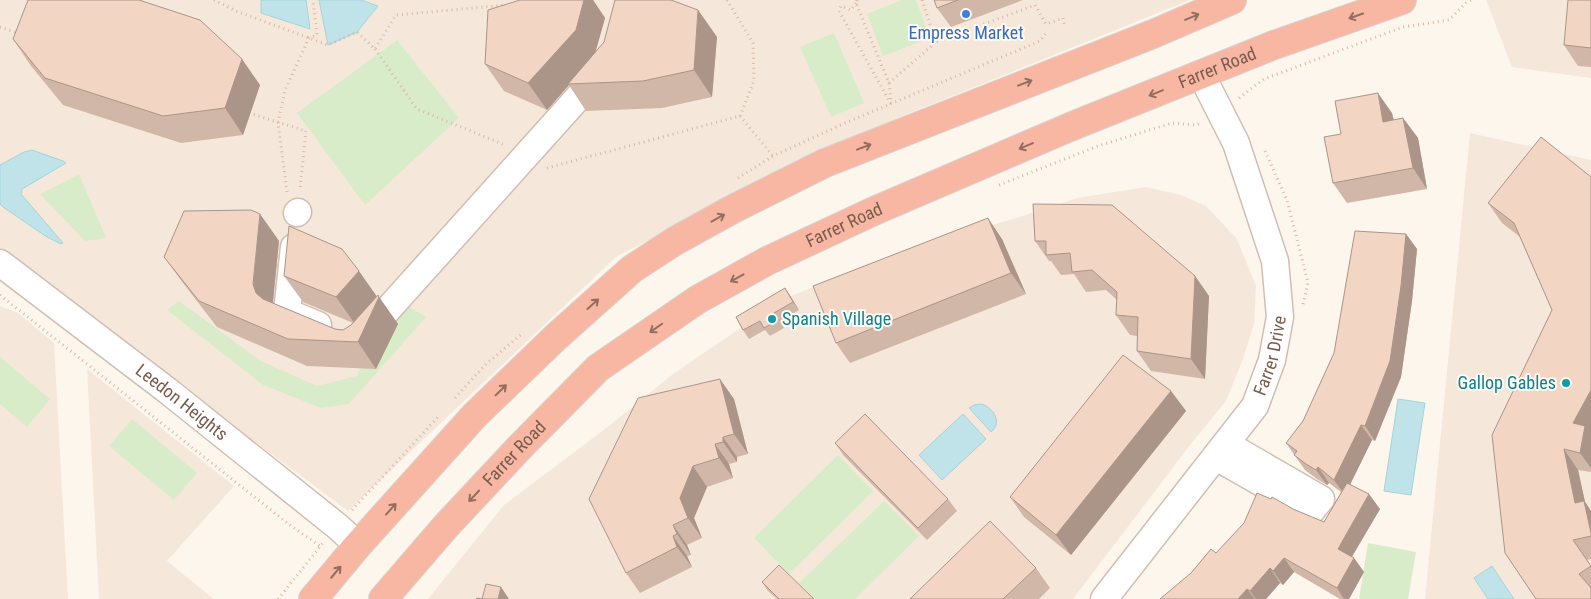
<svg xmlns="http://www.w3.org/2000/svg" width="1591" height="599" viewBox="0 0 1591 599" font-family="'Roboto Condensed',sans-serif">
<rect width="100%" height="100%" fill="#fdf6ec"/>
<path fill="#f5e8da" d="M0,0h1190l-295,119 -278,137 -269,255 -348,-259z
M1486,0h105v78l-79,-11z
M1470,133l121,27v439h-166z
M1146,187l35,8 25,11 31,33 19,47 -2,38 -11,35 -17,42 -36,44 -117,154h-645l76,-94 101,-76 68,-55 110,-75 124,-49 116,-34 54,-18z
M0,306l18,7 36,30 14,256h-68z
M87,369l147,117 -67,75 47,38h-115z"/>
<path fill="#d8ecc9" d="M902,0h14l14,38 -47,18 -16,-42z
M834,33l30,70 -33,14 -31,-70z
M397,40l62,78 -94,87 -68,-92z
M79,174l27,64 -21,3 -45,-47z
M388,294l38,23 -77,87 -28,4 -58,-23 -96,-75 12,-9 82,60 56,25 40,-10z
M0,357l50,42 -23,28 -27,-23z
M132,419l65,54 -23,27 -65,-54z
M838,455l35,36 -84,83 -35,-36z
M884,501l35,35 -64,63h-40l-16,-16z
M1368,543l48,9 -8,47h-49z"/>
<path fill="#bfe3e8" stroke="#a5d3da" d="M261,0h45l4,29 -49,-16z
M319,0h42l17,6 -21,26 -29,13z
M32,150l31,11 3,2 -44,26 -1,5 42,49 -2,1 -14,-7 -44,-30 -3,-3v-39l24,-13z
M1398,399l27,4 -14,92 -27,-4z
M981,404c12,3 22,18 10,28l-22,-24 5,-3z
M963,414l23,25 -44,41 -23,-25z
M1492,566l22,33h-26l-14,-21z"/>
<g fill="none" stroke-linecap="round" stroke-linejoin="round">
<defs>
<g id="minor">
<path d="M297,213l1,-1"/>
<path d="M294,247l-7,65 31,13"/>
<path id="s1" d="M0,263l168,128 169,135 21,19"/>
<path d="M365,335l236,-263"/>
<path d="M1216,457l95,54 10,-12 -95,-55"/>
<path id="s2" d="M1104,599l151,-193 17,-46 8,-43 -5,-56 -39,-118 -35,-69"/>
</g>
<g id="highway">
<path d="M313,599l45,-54 117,-130 81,-78 76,-68 43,-28 58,-32 92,-46 328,-129 79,-34"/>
<path id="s3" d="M383,599l63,-73 73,-78 79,-80 99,-68 70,-39 107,-50 196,-84 204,-82 128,-45"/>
</g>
</defs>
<use href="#minor" stroke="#d1beb0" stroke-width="29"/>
<use href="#highway" stroke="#dad1cd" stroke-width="30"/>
<path stroke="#d9b8a5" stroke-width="3" stroke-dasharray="1 4" stroke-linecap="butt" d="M214,0l22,11 92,34 29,-13 18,17 21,-34 110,-10
M727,0l26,43 1,38 -14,35
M857,0l-1,3 33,80 2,17
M922,0l14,42 99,-37 11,19 17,-6 2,9
M856,3l-5,7 -10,-4 -2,5 52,93
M0,27l18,6
M375,49l42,60 88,36
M889,83l47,-41
M1239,98l25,-19 139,-52 46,-7 17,-17 5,-3
M249,113l57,18 -6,58
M740,116l33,40
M1265,151l22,49 21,83 -5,22
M547,168l193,-52
M738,178l35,-22 72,-33 195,-82 6,-8
M999,185l99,-39 74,-23 24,2 5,-2
M287,192l-9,-69 7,-33 24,-52 8,-3 -4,-35
M0,295l291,231 29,20
M455,398l31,-34 37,-31
M352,510l87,-94
M278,599l45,-56"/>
<use href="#minor" stroke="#fff" stroke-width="26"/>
<use href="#highway" stroke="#f7b7a3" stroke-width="28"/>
</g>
<path fill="#d1b7a8" d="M520,0h73l12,18 -9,32 102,-40 19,27 -5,60 -50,11 -76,3 -17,-26 -22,25 -43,-19 -19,-27z
M934,0h89l-72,27 -14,-19z
M1591,0v67l-13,-1 -14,-21z
M13,39l247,46 -17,50 -62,8 -118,-38 -32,-39z
M1392,113l2,7 9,-2 15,20 9,51 -80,14 -14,-20 8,-49z
M1591,177v295l-13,-2 7,32 6,9v48l-4,1 4,5v34h-55l16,-289 -32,-73 -18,-14 -14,-20z
M1033,204l162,72 14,20 -4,83 -54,-8 -14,-20v-15l-7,-1 -14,-20v-16l-10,-9 -20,2 -12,-18 -13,1 -10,-14h-2l-14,-20z
M260,214l19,27 -6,62 62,26 8,1 8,-5 2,-2 -50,-21 -19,-26 95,21 19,27 -22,45 -69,-3 -90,-39 -34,-44 -19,-26z
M1406,234l11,15 -5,52 -11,76 -26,64 -3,-1 -22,44 30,25 -28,48 2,1 10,14 -15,27h-9l-46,-27 -11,13 -3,-2 -14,16h-106l56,-46 77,-44 31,13 17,-30 -12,-9 -2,2 -10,-6 -12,-9 -19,-27 17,-22z
M1002,239l24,55 -176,69 -14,-20z
M785,288l14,22 -19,11 4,7 -14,8 -5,-6 -16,9 -6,-9z
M1171,391l15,20 -115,144 -47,-38 -14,-20z
M734,399l14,55 -11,3v5l-8,2 4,14 -26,9 -13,31 8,20 -15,7 4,10 -4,1 5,11 -52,26 -14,-20z
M835,443l113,56 9,12 -30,29 -83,-84z
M1036,568l14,20 -11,11h-129z
M762,582l52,17h-37l-9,-8z"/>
<path fill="#aa9588" d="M584,0h9l12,18 -11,39 -26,27 1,1 -22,25 -19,-27z
M698,10l19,27 -5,60 -18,-27z
M242,59l18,26 -17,50 -18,-27z
M1378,93l14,20 6,29 -15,-20z
M1403,118l15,20 9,51 -14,-21z
M260,214l19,27 -7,69 -16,-17 -3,-9z
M988,218l14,21 24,55 -15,-21z
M1406,234l11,15 -5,52 -11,76 -26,64 -10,-15z
M359,271l19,27 -23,26 -19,-27z
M1195,276l14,20 -4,83 -14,-20z
M785,288l6,9 8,13 -6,-8z
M379,297l19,27 -22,45 -18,-27z
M720,379l14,20 14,55 -14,-20z
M1591,390v78l-11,-15 -7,-30z
M1171,391l15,20 -115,144 -15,-20z
M1361,425l11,15 -27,55 -11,-15z
M723,437l14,20v5l-14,-20z
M715,444l14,20 4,14 -14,-20z
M1564,449l14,21 7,32 6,9v22l-16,-30z
M693,466l14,21 -13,31 8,20 -14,-20 -8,-20z
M1318,467l11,16 -2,2 -11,-15z
M1369,494l11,15 -32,54 -10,-14z
M673,525l14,20 4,10 -14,-21z
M673,536l14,20 5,11 -15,-20z
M1284,558l10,14 -11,13 -10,-14z
M1354,558l10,14 -15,27h-5l-7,-11z
M1270,568l10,15 -14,16h-10l-6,-8z
M501,587l8,12h-11z
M1247,589l8,10h-17z"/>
<path fill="#f3d5c3" stroke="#aa9588" d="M28,0h111l61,20 42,39 -17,49 -62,8 -118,-38 -32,-39z
M520,0h64l-8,30 -48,53 -43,-19 3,-54z
M615,0h56l27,10 -4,60 -51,11 -75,3 36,-42z
M934,0h24l-21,8z
M1568,0h23v48l-27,-3z
M1378,93l5,29 20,-4 10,50 -80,15 -9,-46 17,-3 -6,-33z
M1541,137l50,40v213l-18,33 12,3 -5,27 -16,-4 11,54 9,-2 7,32v3l-18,4 18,26 -12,8 12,14v11h-55l-31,-46 -13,-118 60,-125 -38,-87 -26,-20z
M1033,204l79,1 83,71 -4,83 -54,-8 1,-34 -22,-2 1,-23 -25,-22 -20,2 -2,-19 -24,2v-14h-11z
M251,210l9,4 -7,70 3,9 7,6 72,30 8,1 8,-5 27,-30 1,2 -21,45 -70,-3 -89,-38 -35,-44 20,-46z
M988,218l23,55 -175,70 -23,-57z
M289,226l53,23 17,22 -23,26 -52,-21z
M1355,231l51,3 -5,52 -11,75 -25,65 -4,-1 -27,55 -16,-13 -2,3 -10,-6 -12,-9 3,-4 -11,-8 17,-22 31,-68z
M785,288l8,14 -19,11 4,7 -14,8 -4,-7 -17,9 -7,-13z
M1123,355l48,36 -115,144 -46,-38z
M720,379l14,55 -11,3v5l-8,2 4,14 -26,8 -13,32 8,20 -15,7 4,9 -4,2 4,11 -51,26 -37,-74 49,-101z
M865,414l83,85 -30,29 -83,-85z
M1347,483l22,11 -31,55 16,9 -17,30 -53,-30 -11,13 -3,-3 -20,23 -3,-2 -9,10h-78l31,-26 20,-24 5,4 28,-30 13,-30 14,6 1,-2 21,12 31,13z
M990,521l46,47 -33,31h-93z
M779,565l35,34h-35l-17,-17z
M486,584l15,3 -3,12h-22l1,-1 5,1z"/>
<defs><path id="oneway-shaft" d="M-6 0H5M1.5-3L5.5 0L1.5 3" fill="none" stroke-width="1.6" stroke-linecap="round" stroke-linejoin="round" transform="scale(1.25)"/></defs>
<g stroke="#936e5e">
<use href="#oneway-shaft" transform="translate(1356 16) rotate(161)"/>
<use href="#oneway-shaft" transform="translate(1192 17) rotate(-23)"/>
<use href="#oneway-shaft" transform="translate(1025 83) rotate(-21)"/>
<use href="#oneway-shaft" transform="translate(1156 93) rotate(158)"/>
<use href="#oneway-shaft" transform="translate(1026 146) rotate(157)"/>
<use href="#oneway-shaft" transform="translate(864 147) rotate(-21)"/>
<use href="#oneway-shaft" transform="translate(718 218) rotate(-29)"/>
<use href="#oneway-shaft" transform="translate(737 278) rotate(151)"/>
<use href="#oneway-shaft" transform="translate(593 304) rotate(-42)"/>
<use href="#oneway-shaft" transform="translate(656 328) rotate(145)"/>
<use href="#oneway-shaft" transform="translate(501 390) rotate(-44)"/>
<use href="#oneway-shaft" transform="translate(474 496) rotate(133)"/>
<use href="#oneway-shaft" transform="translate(391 509) rotate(-48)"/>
<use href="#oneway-shaft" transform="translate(336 572) rotate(-50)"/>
</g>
<circle fill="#3f7fe0" stroke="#fffaf3" stroke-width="2" cx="966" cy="14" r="5"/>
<g fill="#0f9aa8" stroke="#fffaf3" stroke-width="2">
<circle cx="772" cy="319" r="5"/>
<circle cx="1566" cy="383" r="5"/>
</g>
<g text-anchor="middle" stroke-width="4" stroke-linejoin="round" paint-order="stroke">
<g font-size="18" fill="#366cbe" stroke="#fffaf3">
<text x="966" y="39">Empress Market</text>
</g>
<g font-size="18" fill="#7a5c4d" stroke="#fffaf3">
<text dy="6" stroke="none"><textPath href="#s3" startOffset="1006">Farrer Road</textPath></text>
<text dy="6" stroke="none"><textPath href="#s3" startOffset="601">Farrer Road</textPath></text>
<text dy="6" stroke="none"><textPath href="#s2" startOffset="298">Farrer Drive</textPath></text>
<text dy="6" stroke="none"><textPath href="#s1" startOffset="229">Leedon Heights</textPath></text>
<text dy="6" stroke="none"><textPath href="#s3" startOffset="196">Farrer Road</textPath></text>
</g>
<g font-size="18" fill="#0d838f" stroke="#fffaf3" text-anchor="start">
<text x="782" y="325">Spanish Village</text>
<text x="1556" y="389" text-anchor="end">Gallop Gables</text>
</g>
</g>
</svg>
